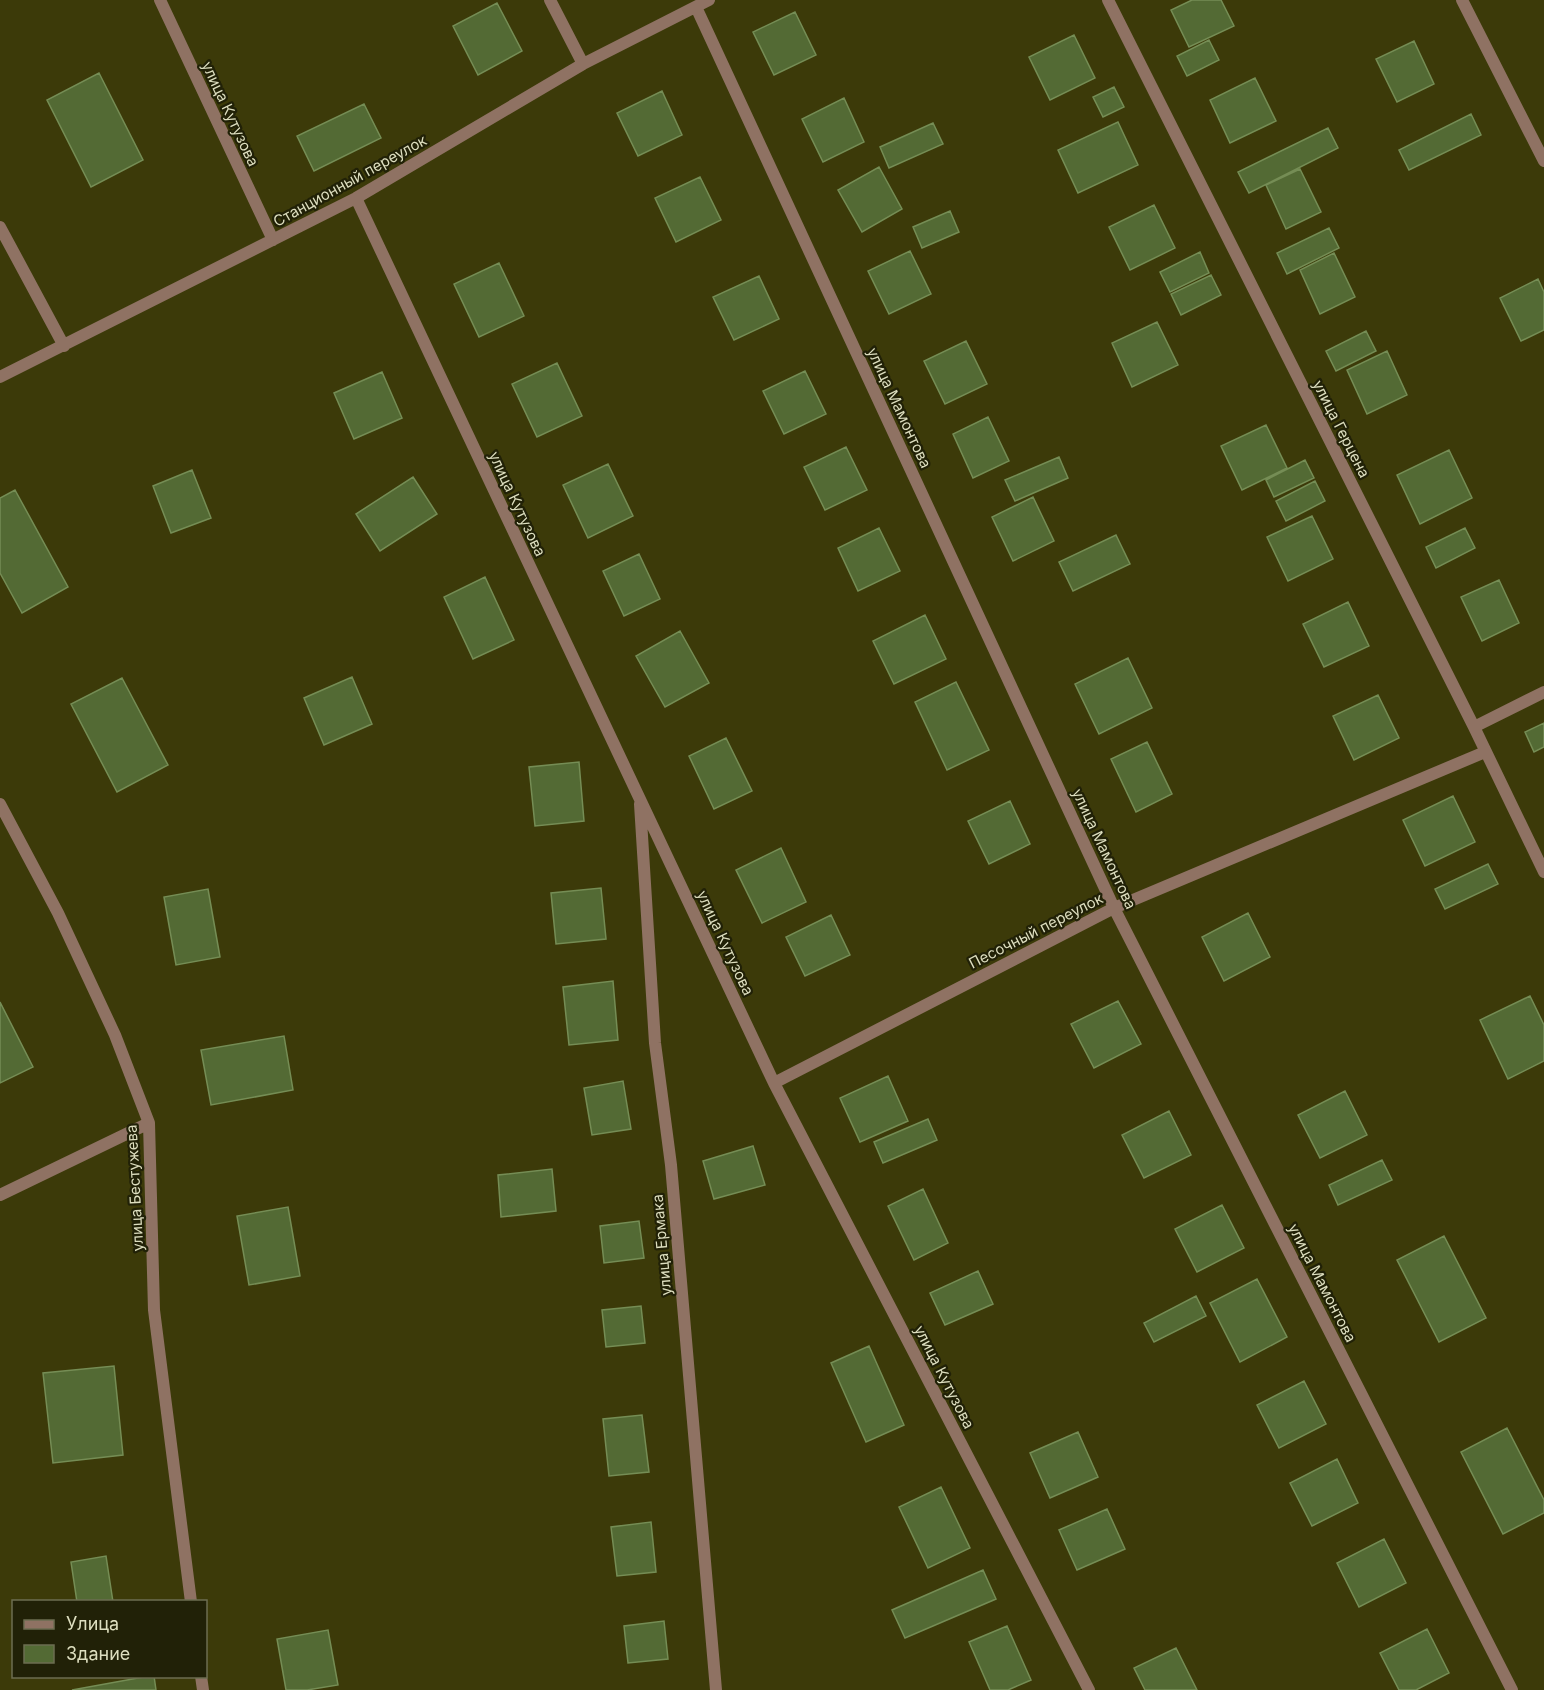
<svg xmlns="http://www.w3.org/2000/svg" width="1544" height="1690" viewBox="0 0 1544 1690" font-family="Inter,sans-serif">
<rect width="100%" height="100%" fill="#3c3a09"/>
<path fill="#536a34" stroke="#758d55" stroke-width="1.5" d="M1192,0h29l13,26 -45,21 -18,-37z
M497,3l25,48 -44,24 -25,-49z
M795,12l21,43 -42,20 -21,-43z
M1074,35l21,43 -45,22 -21,-43z
M1209,40l10,20 -32,16 -10,-20z
M1414,41l20,43 -37,18 -21,-43z
M99,73l44,87 -52,27 -44,-87z
M1255,78l21,43 -46,22 -20,-43z
M1114,87l10,20 -21,10 -10,-20z
M662,91l20,44 -44,21 -21,-43z
M844,98l20,44 -41,20 -21,-43z
M364,104l17,34 -67,33 -17,-35z
M1471,114l10,21 -72,35 -10,-20z
M1118,122l20,43 -60,28 -20,-43z
M933,123l10,21 -54,24 -9,-21z
M1328,128l10,20 -89,45 -11,-21z
M879,167l23,42 -40,23 -24,-42z
M1300,169l21,43 -35,17 -20,-44z
M700,177l21,43 -45,22 -21,-44z
M1154,205l21,43 -45,22 -21,-43z
M950,211l9,21 -37,16 -9,-21z
M1329,228l10,20 -52,26 -10,-21z
M910,251l21,43 -42,20 -21,-43z
M1200,252l9,21 -39,19 -10,-20z
M1334,253l21,44 -35,17 -20,-44z
M499,263l25,53 -45,21 -25,-53z
M1211,275l10,20 -40,20 -10,-21z
M759,276l20,43 -45,21 -21,-43z
M1538,279l6,13v38l-23,11 -21,-43z
M1157,322l21,43 -46,22 -20,-44z
M1366,331l10,20 -40,20 -10,-20z
M966,341l21,43 -42,20 -21,-43z
M1387,351l20,44 -40,19 -20,-44z
M557,363l25,53 -45,21 -25,-53z
M805,371l21,43 -42,20 -21,-43z
M382,372l20,46 -48,21 -20,-46z
M988,417l21,44 -36,17 -20,-44z
M1266,425l21,43 -45,22 -21,-44z
M846,447l21,43 -42,20 -21,-43z
M1449,450l23,48 -52,26 -23,-49z
M1059,457l9,21 -53,23 -10,-21z
M1305,460l9,18 -40,19 -8,-17z
M608,464l25,52 -45,22 -25,-53z
M192,470l19,48 -40,15 -18,-47z
M413,477l24,37 -57,37 -24,-37z
M1315,481l10,20 -39,20 -10,-20z
M15,490l53,97 -46,26 -22,-40v-75z
M1033,497l21,44 -41,20 -21,-44z
M1312,516l21,43 -45,22 -21,-44z
M879,528l21,43 -42,20 -20,-43z
M1465,528l10,20 -39,20 -10,-21z
M1116,535l14,29 -57,27 -14,-29z
M639,554l21,45 -36,17 -21,-45z
M485,577l29,63 -41,19 -29,-62z
M1499,580l20,43 -37,18 -21,-44z
M1348,602l21,44 -45,21 -21,-43z
M925,615l21,44 -52,25 -21,-43z
M680,631l29,52 -44,24 -29,-51z
M1128,658l24,50 -53,26 -24,-50z
M352,677l20,47 -48,21 -20,-47z
M122,678l46,87 -51,27 -46,-88z
M956,682l33,68 -42,20 -32,-68z
M1378,695l21,43 -45,22 -21,-44z
M1544,723v24l-10,5 -9,-20z
M726,738l26,53 -38,18 -25,-53z
M1147,742l25,52 -36,18 -25,-53z
M579,762l5,59 -49,5 -6,-59z
M1453,796l22,46 -50,24 -22,-46z
M1010,801l20,43 -41,20 -21,-43z
M781,848l25,54 -44,21 -26,-53z
M1488,864l10,20 -53,25 -10,-20z
M601,888l5,51 -50,5 -5,-51z
M208,889l12,68 -44,8 -12,-68z
M1248,913l22,44 -46,24 -22,-44z
M831,915l19,40 -45,21 -19,-39z
M613,981l5,59 -49,5 -6,-58z
M1530,996l14,29v36l-36,18 -28,-59z
M1118,1001l23,43 -47,24 -23,-44z
M0,1002l33,65 -33,16z
M284,1036l9,54 -82,15 -10,-55z
M888,1076l20,45 -48,21 -20,-44z
M623,1081l8,48 -39,6 -8,-47z
M1345,1091l22,44 -47,23 -22,-43z
M1169,1111l22,44 -47,23 -22,-43z
M928,1119l9,21 -54,23 -9,-21z
M753,1146l12,39 -51,14 -11,-38z
M1382,1160l10,20 -54,25 -9,-20z
M552,1169l4,42 -55,6 -3,-42z
M923,1189l25,54 -34,17 -26,-54z
M1222,1205l22,43 -47,24 -22,-43z
M288,1207l12,69 -51,9 -12,-69z
M639,1221l5,37 -40,5 -4,-37z
M1444,1236l42,82 -47,24 -42,-82z
M978,1271l15,33 -48,21 -15,-32z
M1257,1279l30,58 -47,25 -30,-59z
M1196,1296l10,20 -52,26 -10,-19z
M641,1306l4,37 -39,4 -4,-37z
M869,1346l35,79 -38,17 -35,-79z
M114,1366l9,89 -70,8 -10,-90z
M1304,1381l22,43 -47,24 -22,-43z
M642,1415l7,57 -40,4 -6,-57z
M1507,1428l37,72v13l-41,21 -42,-82z
M1078,1432l20,45 -48,21 -20,-45z
M1337,1459l21,44 -46,23 -22,-43z
M941,1487l29,61 -42,20 -29,-61z
M1107,1509l18,40 -48,21 -18,-40z
M651,1522l5,50 -39,4 -6,-49z
M1384,1539l22,44 -47,24 -22,-44z
M106,1556l7,46h-36l-6,-40z
M983,1570l13,29 -91,39 -13,-28z
M664,1621l4,38 -40,4 -4,-37z
M1007,1626l24,54 -23,10h-18l-21,-48z
M1427,1629l22,44 -33,17h-17l-19,-37z
M328,1630l10,55 -31,5h-21l-9,-51z
M1176,1648l21,42h-52l-11,-22z
M149,1676h5l2,14h-84z"/>
<g fill="none" stroke-linecap="round" stroke-linejoin="round">
<path stroke="#8f7263" stroke-width="12" d="M160,0l113,240
M550,0l33,64
M1108,0l366,727 70,145
M1462,0l82,161
M696,7l418,901 398,782
M356,198l418,885 315,607
M0,227l64,119
M0,377l356,-179 227,-134 126,-64
M1474,727l70,-35
M0,804l58,109 57,122 34,88 5,187 37,292
M640,804l15,239 16,122 45,525
M774,1083l340,-175 371,-156
M0,1195l149,-72
M201,1676l2,14"/>
</g>
<g text-anchor="middle" stroke-width="4.5" stroke-linejoin="round" paint-order="stroke">
<g font-size="15" fill="#dddebf" stroke="#212107">
<text transform="translate(230 114) rotate(65)" y="5">улица Кутузова</text>
<text transform="translate(350 181) rotate(-29)" y="5">Станционный переулок</text>
<text transform="translate(899 408) rotate(65)" y="5">улица Мамонтова</text>
<text transform="translate(1341 429) rotate(63)" y="5">улица Герцена</text>
<text transform="translate(517 504) rotate(65)" y="5">улица Кутузова</text>
<text transform="translate(1104 849) rotate(65)" y="5">улица Мамонтова</text>
<text transform="translate(1036 931) rotate(-27)" y="5">Песочный переулок</text>
<text transform="translate(725 943) rotate(65)" y="5">улица Кутузова</text>
<text transform="translate(135 1188) rotate(-93)" y="5">улица Бестужева</text>
<text transform="translate(662 1245) rotate(-95)" y="5">улица Ермака</text>
<text transform="translate(1322 1283) rotate(63)" y="5">улица Мамонтова</text>
<text transform="translate(944 1377) rotate(63)" y="5">улица Кутузова</text>
</g>
</g>
<rect x="12" y="1600" width="195" height="78" fill="#212107" stroke="#6c6d51" stroke-width="1.5"/>
<rect x="24" y="1620" width="30" height="9" fill="#8f7263" stroke="#6c6d51" stroke-width="1.5"/>
<text x="66" y="1630" font-size="18" fill="#dddebf">Улица</text>
<rect x="24" y="1645" width="30" height="18" fill="#536a34" stroke="#6c6d51" stroke-width="1.5"/>
<text x="66" y="1660" font-size="18" fill="#dddebf">Здание</text>
</svg>
